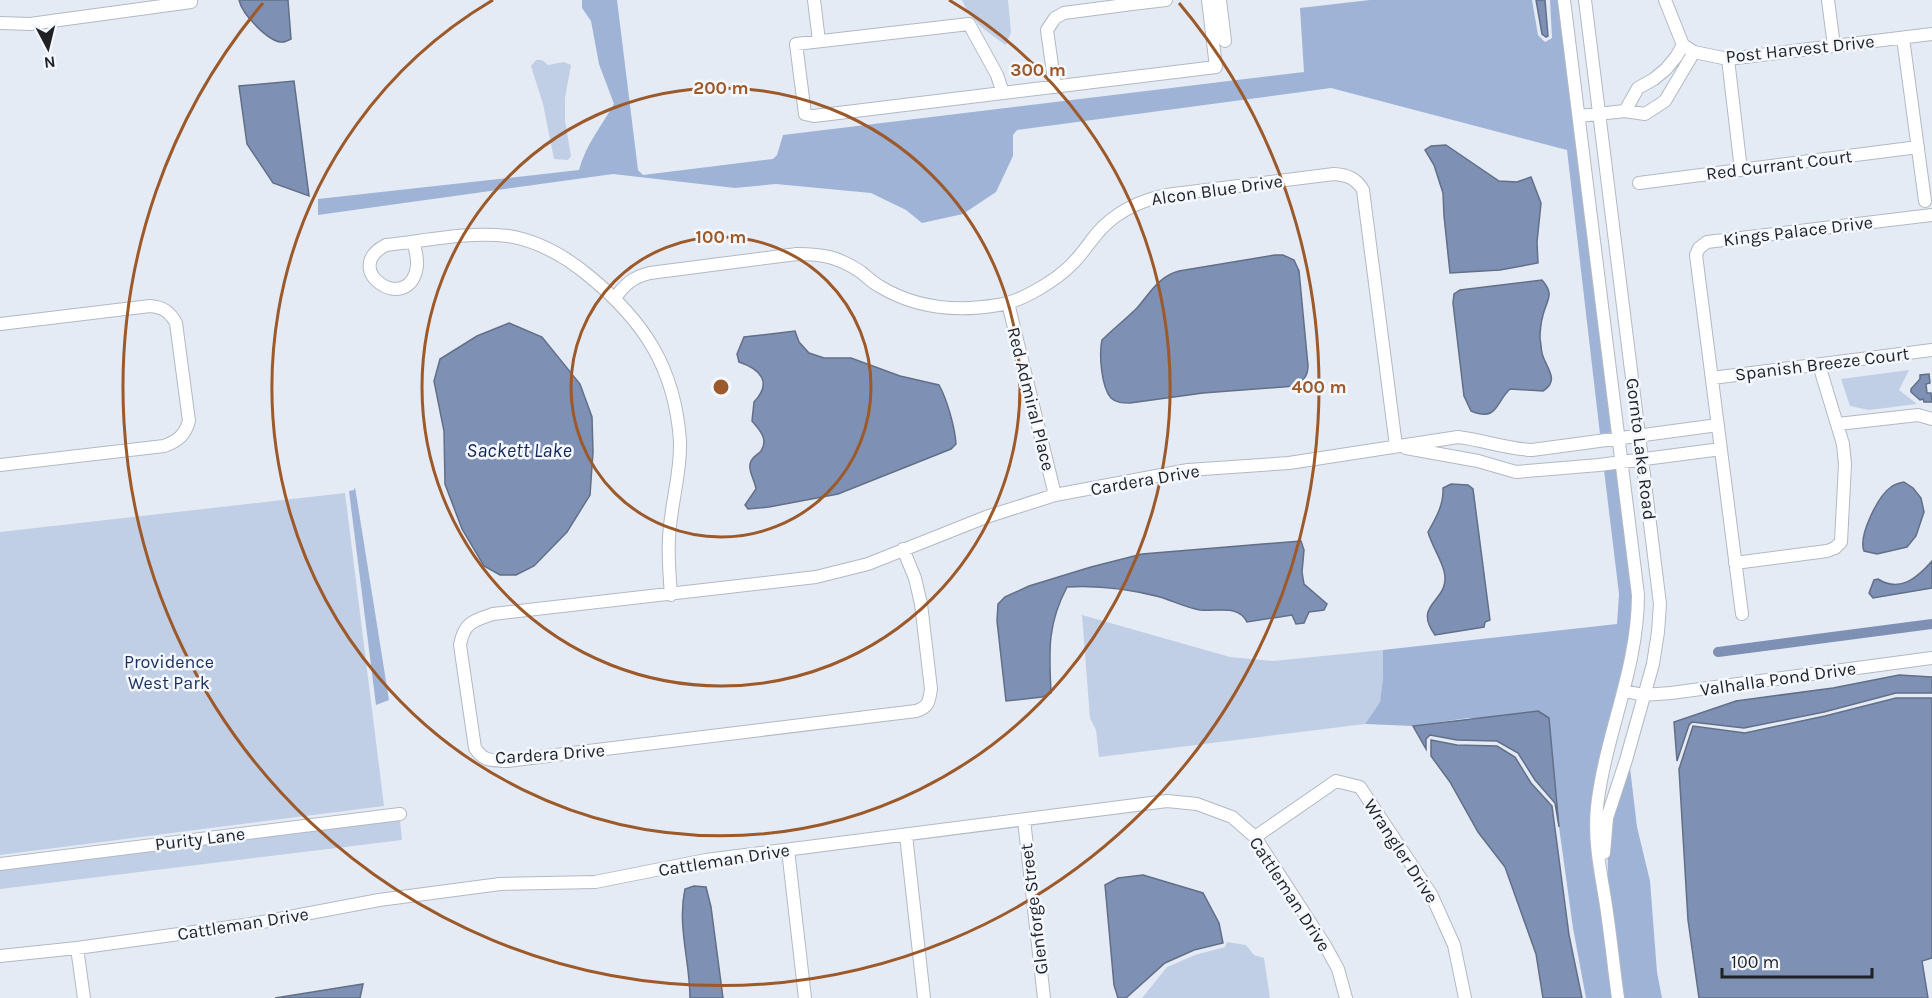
<svg xmlns="http://www.w3.org/2000/svg" width="1932" height="998" viewBox="0 0 1932 998" font-family="Karla,sans-serif">
<rect width="100%" height="100%" fill="#e5ebf5"/>
<path fill="#c0cee6" d="M962,0h46l3,32 -5,13c-18,-12 -35,-24 -44,-45z
M536,60h6l6,5 16,-3 7,3 -6,33v23l6,35 -3,4 -14,-1 -11,-55 -12,-38z
M1909,370l-10,20 18,14 -48,6 -19,-4 -9,-27z
M345,493l39,313 -384,49v-323z
M1082,615l148,42 43,4 110,-11v27l-3,25 -15,22 -266,33 -3,-27 -6,-12z
M400,820l2,20 -402,49v-19z
M1227,942l19,3 8,10 10,3 6,40h-128l25,-31 28,-12 30,-8z"/>
<path fill="#9fb3d7" d="M582,0h35l21,170 5,5 130,-16 4,-4 6,-20 521,-63 -4,-64 70,-8h162l6,35 7,7 7,-4 -2,-38h9l54,432 -13,2 -33,-284 -236,-62 -314,42 -4,5v21l-17,36 -33,22 -41,9 -16,-13 -35,-17 -95,-9 -41,4 -122,-14 -295,41v-16l261,-29c7,-26 22,-43 35,-66l-15,-40 -8,-43 -9,-13z
M1617,468l15,114v47l-41,203 1,29 7,33 13,104h-26l-13,-70 -14,-101 -10,-109h-81l-55,8 -48,-2 15,-22 3,-25v-27l234,-26 2,-30 -15,-124z
M355,487l34,213 -13,5 -27,-214 5,-1z
M1630,768l7,59 13,54 7,91 5,26h-39c-7,-55 -23,-123 -11,-178 4,-18 12,-35 18,-52z"/>
<path fill="#7e90b3" stroke="#626f88" stroke-width="1.5" d="M239,0h49l3,39c-2,1 -6,3 -8,3 -14,1 -41,-28 -44,-42z
M1536,0h9l3,36 -2,1 -4,-3z
M294,81l15,115 -36,-13 -26,-39 -8,-58z
M1446,145l53,36 18,1 14,-5 10,26 -4,39 1,21 -38,7 -50,3 -6,-57 -1,-23 -9,-28 -9,-15 6,-4z
M1275,255h8l11,5 5,11 9,95c0,10 -5,15 -13,20l-92,7 -73,10c-7,0 -14,0 -19,-5 -10,-11 -12,-45 -9,-58 11,-11 24,-21 35,-32 13,-15 22,-32 42,-37z
M1542,280c13,15 5,19 1,35 -2,7 -3,17 -3,24 1,4 1,10 2,14 3,14 19,27 1,38l-33,-2c-15,14 -12,33 -39,22l-7,-15 -11,-93 1,-9 6,-4z
M509,323l33,14 38,47 12,33 1,35 -3,43 -23,37 -33,34 -18,9h-16l-16,-9 -22,-37 -17,-45 -1,-53 -10,-50 6,-22 37,-23z
M795,331l4,11 10,11 15,5h27l49,18 39,9c8,14 16,43 17,59l-5,5 -113,45 -69,13 -21,2 -3,-4 11,-16c-1,-9 -9,-19 -5,-28 2,-5 7,-6 10,-10 8,-12 -2,-22 -9,-30l2,-19c19,-20 6,-33 -15,-40l-2,-8 7,-17z
M1929,374l1,9 -4,1 1,9h4l1,9h-8l-1,-3 -3,1 -9,-8v-3l9,-10v-4z
M1904,482l9,6 8,10 3,14 -8,24 -9,11 -30,7 -13,-3c-6,-15 14,-55 27,-64 3,-3 9,-4 13,-5z
M1451,484l17,1 5,4 17,131 -5,2 -1,5 -49,8c-24,-33 17,-33 9,-64 -3,-12 -12,-25 -16,-39 8,-14 16,-28 15,-44z
M1301,541l3,9 -2,22 2,12 23,20 -3,6 -15,2 -5,11 -8,1 -4,-9 -45,7c-9,-18 -30,-10 -47,-12 -13,-2 -27,-9 -40,-13 -31,-8 -61,-12 -93,-10 -20,38 -18,64 -16,106l-9,4 -36,4 -9,-80 1,-17 7,-7 24,-11 62,-19 51,-13z
M1932,561v27l-59,10 -4,-5 5,-13 4,-1c22,14 39,-1 54,-18z
M1899,675l33,2v16h-36l-72,19 -80,16 -52,-6 -3,3 -12,36 -3,-39 62,-21 97,-13z
M1896,698h36v260l-10,3 6,37h-229l-11,-78 -9,-151 14,-43 52,7 80,-17z
M1538,711l11,7 10,109 -4,-24 -20,-23 -17,-27 -21,-12 -40,-1 -27,-5 -4,4v10l-13,-23z
M1431,740l26,5 40,1 18,11 16,26 21,23 17,129 13,63h-39l-7,-44 -31,-87 -27,-35 -28,-50 -19,-26z
M1143,875l60,18 16,30 4,20 -29,7 -29,13 -39,35h-8l-4,-13 -9,-100 13,-7z
M694,886l12,1 5,20 12,91h-33c0,-37 -13,-72 -5,-109z
M363,984l-3,14h-85z"/>
<g fill="none" stroke-linecap="round" stroke-linejoin="round">
<path stroke="#7e90b3" stroke-width="10" d="M1718,652l214,-28"/>
<defs>
<path id="minor" d="M814,0l5,41
M1131,0l1,4 34,-4
M1220,0l5,41
M1564,0l74,595c0,74 -33,140 -41,212 -3,30 2,57 7,86 6,35 9,70 14,105
M1585,0l75,604 -2,28 -5,32 -27,96 -19,58 -3,35
M1665,0l18,45 11,7 34,7 204,-25
M1828,0l6,46
M0,23l30,1 161,-22
M1903,38l22,163
M1728,59l13,111
M1055,87l-8,-57 8,-12 9,-5 68,-9
M1003,93l-6,-18 -28,-51 -173,20 9,70 9,2c134,-16 268,-32 402,-49l-8,-67
M1625,111l13,-23 16,-9 12,-10 10,-12 7,-12
M1579,116l46,-5 20,3 20,-13 29,-49
M1639,183l279,-36
M414,243c1,7 4,16 3,23 -7,51 -79,4 -31,-21 39,-4 82,-14 122,-9 31,5 57,20 81,40 55,45 86,92 91,165 1,27 -6,51 -9,77 -4,26 -2,51 0,77
M615,298c10,-14 18,-21 35,-25l147,-19c26,0 42,3 64,18 6,5 11,10 18,14 36,22 78,26 119,19 23,-3 59,-25 75,-42 12,-12 20,-27 32,-38 17,-16 38,-25 61,-30l168,-21c13,1 22,4 29,16l33,256
M1008,303l47,192
M0,324l150,-18c13,1 20,6 26,17l13,98c-4,14 -11,20 -25,25l-164,19
M1712,378l220,-28
M1838,424l80,-9 14,4
M1406,448l72,13 38,11 83,-7 122,-16
M903,549l12,29 6,26 10,85c-2,12 -2,18 -15,22l-409,50c-15,-1 -23,1 -32,-13l-15,-103c4,-22 12,-24 33,-31l323,-37 52,-13 118,-47 69,-22 133,-25 101,-7 169,-26c25,3 49,12 74,13l186,-25
M1735,563l92,-12 8,-3 6,-6 4,-78 -2,-20 -24,-79
M1742,614l-46,-359 3,-7 8,-6 225,-27
M1625,691l18,4 28,-2 261,-35
M1024,820l20,178
M906,835l18,163
M1255,837l81,-56 24,6 71,107 23,51 11,53
M788,850l17,148
M0,864l400,-50
M77,948l7,50
M0,956l77,-8 175,-24 127,-24 121,-16 95,-2 111,-22 461,-59 30,3 35,13 23,20 71,110 12,22 8,29"/>
</defs>
<use href="#minor" stroke="#b3b9c3" stroke-width="14"/>
<use href="#minor" stroke="#fff" stroke-width="12"/>
</g>
<g fill="none" stroke="#9c592a" stroke-width="3">
<circle cx="721" cy="387" r="150"/>
<circle cx="721" cy="387" r="299"/>
<path d="M949 0A449 449 0 1 1 493 0"/>
<path d="M1179 3A598 598 0 1 1 263 3"/>
</g>
<g text-anchor="middle" stroke-width="5" stroke-linejoin="round" paint-order="stroke">
<g font-size="18" fill="#1f2125" stroke="#f4f8fe">
<text transform="translate(1800 49) rotate(-6)" y="6">Post Harvest Drive</text>
<text transform="translate(1779 165) rotate(-7)" y="6">Red Currant Court</text>
<text transform="translate(1217 190) rotate(-8)" y="6">Alcon Blue Drive</text>
<text transform="translate(1798 231) rotate(-7)" y="6">Kings Palace Drive</text>
<text transform="translate(1822 364) rotate(-7)" y="6">Spanish Breeze Court</text>
<text transform="translate(1031 399) rotate(76)" y="6">Red Admiral Place</text>
<text transform="translate(1641 449) rotate(83)" y="6">Gornto Lake Road</text>
<text transform="translate(1145 480) rotate(-10)" y="6">Cardera Drive</text>
<text transform="translate(1778 679) rotate(-8)" y="6">Valhalla Pond Drive</text>
<text transform="translate(550 754) rotate(-4)" y="6">Cardera Drive</text>
<text transform="translate(200 839) rotate(-7)" y="6">Purity Lane</text>
<text transform="translate(1401 851) rotate(57)" y="6">Wrangler Drive</text>
<text transform="translate(724 860) rotate(-9)" y="6">Cattleman Drive</text>
<text transform="translate(1290 894) rotate(57)" y="6">Cattleman Drive</text>
<text transform="translate(1034 909) rotate(-97)" y="6">Glenforge Street</text>
<text transform="translate(243 924) rotate(-9)" y="6">Cattleman Drive</text>
</g>
<g font-size="18" fill="#1a305e" stroke="#f4f8fe">
<text x="169" y="668">Providence<tspan x="169" dy="21">West Park</tspan></text>
</g>
<g font-size="20" font-style="italic" fill="#132856" stroke="#f4f8fe">
<text x="519" y="457">Sackett Lake</text>
</g>
</g>
<circle cx="721" cy="387" r="9" fill="#9c592a" stroke="#f4f8fe" stroke-width="3"/>
<g font-size="18" text-anchor="middle" font-weight="bold" fill="#9c592a" stroke="#f4f8fe" stroke-width="5" stroke-linejoin="round" paint-order="stroke">
<text x="1038" y="76">300 m</text>
<text x="721" y="94">200 m</text>
<text x="721" y="243">100 m</text>
<text x="1319" y="393">400 m</text>
</g>
<g transform="translate(48 48) rotate(173)" stroke="#f4f8fe" stroke-width="4.5" paint-order="stroke">
<path d="M0-4.5L10 22L0 15L-10 22Z" fill="#1f2125"/>
<text y="-9" font-size="16" font-weight="bold" text-anchor="middle" fill="#1f2125">N</text>
</g>
<path d="M1722 968v9h150v-9" fill="none" stroke="#1f2125" stroke-width="3"/>
<text x="1731" y="968" font-size="18" fill="#1f2125" stroke="#f4f8fe" stroke-width="4.5" paint-order="stroke">100 m</text>
</svg>
